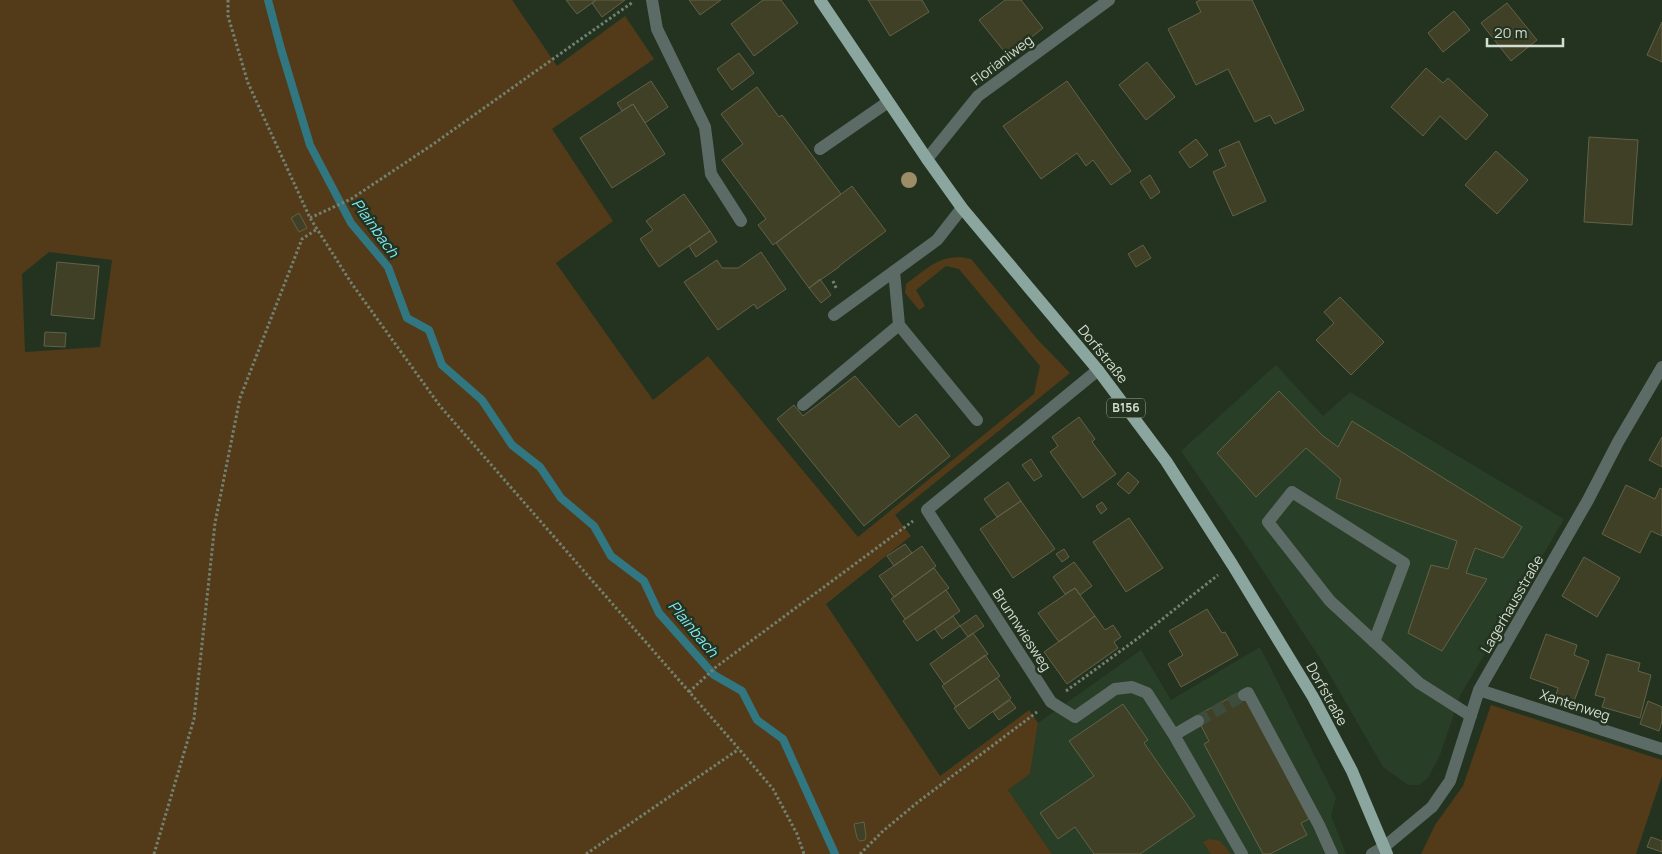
<svg xmlns="http://www.w3.org/2000/svg" width="1662" height="854" viewBox="0 0 1662 854" font-family="Manrope,sans-serif">
<rect width="100%" height="100%" fill="#233320"/>
<path fill="#293e26" d="M1276,365l47,51 27,-24 214,127 -104,177 -20,59 -12,23 -9,7h-11l-25,-18 -60,-104 -75,-115 -67,-97z
M1260,647l76,151 -5,18 15,38h-294l-44,-64 22,-16 8,-51 103,-73 30,50z"/>
<path fill="#533b1a" fill-rule="evenodd" d="M0,0h512l45,66 68,-50 29,43 -102,70 61,92 -57,42 97,137 55,-44 150,181 176,-143 6,-28 -81,-97 -13,-3 -30,24 9,16 -6,4 -14,-17 1,-9c22,-16 36,-32 65,-25l67,81 32,33 -175,142 16,21 -85,68 114,172 89,-66 9,13 -8,51 -22,16 44,64h-1052zM49,252l63,8 -12,87 -75,5 -3,-78z
M1491,705l171,55v16l-26,78h-215l14,-29 28,-39z
M1210,839l10,2 11,13h-20l-8,-12z"/>
<g fill="none" stroke-linecap="round" stroke-linejoin="round">
<path stroke="#317781" stroke-width="8" d="M268,0l13,49 29,96 41,78 37,44 19,51 22,12 13,35 40,35 30,45 28,22 21,31 33,28 17,30 33,25 15,32 55,62 28,16 15,29 26,19 52,115"/>
</g>
<path fill="#404027" stroke="#626248" d="M566,0h30l-19,14z
M596,0h29l-23,17 -10,-14z
M689,0h32l-21,15z
M763,0h18l17,23 -44,33 -23,-32z
M868,0h54l7,12 -39,24z
M1005,0h16l22,28 -35,28 -29,-36z
M1200,0h52l52,110 -29,14 -5,-9 -15,7 -27,-53 -32,16 -28,-56 33,-17 -5,-10z
M1507,3l30,37 -26,21 -30,-38z
M1454,11l16,19 -27,22 -15,-19z
M1662,22v40l-15,-7z
M739,53l15,20 -22,17 -15,-21z
M1147,62l28,35 -29,23 -27,-35z
M1426,68l17,15 5,-5 40,37 -22,25 -26,-24 -17,20 -32,-29z
M651,81l17,26 -23,16 -12,-19 -11,7 -5,-8z
M1067,81l64,90 -20,14 -18,-25 -7,6 -9,-13 -36,26 -38,-53z
M757,87l22,30 3,-2 59,79 -68,51 -15,-20 8,-6 -44,-59 21,-16 -22,-30z
M633,104l32,50 -53,34 -32,-50z
M1589,137l49,3 -6,85 -48,-3z
M1196,139l12,16 -18,13 -11,-16z
M1239,141l27,60 -33,15 -20,-44 13,-6 -7,-16z
M1496,151l32,29 -31,34 -32,-29z
M1150,175l10,17 -9,7 -11,-17z
M852,186l34,45 -47,35v1l-30,21 -33,-45z
M684,194l26,37 -51,36 -19,-28 13,-9 -7,-9z
M299,213l8,15 -8,4 -8,-14z
M710,231l7,11 -21,15 -7,-11z
M1143,245l8,13 -15,9 -8,-13z
M761,252l25,37 -29,20 -3,-5 -36,26 -34,-48 33,-22 5,8h16z
M57,262l42,4 -5,53 -43,-4z
M820,279l11,16 -10,8 -12,-15z
M1340,297l44,45 -33,33 -35,-35 18,-17 -10,-11z
M45,332l21,1 -1,14 -21,-1z
M855,376l44,51 17,-13 34,42 -86,70 -87,-107 17,-14 9,11z
M1279,391l43,44 16,12 14,-26 170,106 -19,31 -28,-10 -9,25 21,6 -45,72 -34,-18 23,-68 17,4 9,-28 -121,-43 5,-19 -35,-31 -50,49 -39,-44z
M1079,417l16,22 -3,3 24,32 -33,24 -33,-46 8,-6 -6,-9z
M1662,437v30l-13,-7z
M1031,459l11,17 -8,5 -12,-16z
M1128,472l11,10 -10,12 -12,-10z
M1008,482l13,19 -24,16 -13,-18z
M1626,485l29,14 5,-11 2,1v47l-11,-5 -11,22 -38,-19z
M1021,501l34,48 -42,29 -33,-49z
M1102,502l5,7 -6,5 -5,-8z
M1129,518l34,50 -37,24 -33,-50z
M905,544l7,9 -18,13 -7,-10z
M922,546l14,20 -42,31 -15,-21z
M1064,549l5,8 -7,5 -6,-8z
M1584,557l36,21 -23,39 -35,-21z
M1074,562l18,24 -12,9 -5,-7 -10,6 -12,-17z
M934,568l15,20 -44,31 -14,-20z
M1075,588l20,28 -36,26 -21,-29z
M946,590l14,21 -43,30 -14,-20z
M1207,609l15,24 3,-1 13,23 -57,32 -13,-23 15,-9 -14,-24z
M976,615l8,11 -16,11 -8,-11z
M953,616l7,10 -18,13 -7,-10z
M1095,616l10,14 8,-5 8,12 -7,5 4,6 -51,36 -23,-32z
M973,633l15,21 -44,30 -14,-20z
M1546,634l31,11 -3,10 15,6 -16,43 -18,-6 3,-10 -28,-10z
M1607,654l33,9 -2,8 13,4 -11,43 -38,-11 3,-9 -10,-3z
M985,655l15,21 -44,31 -14,-21z
M997,678l14,20 -42,31 -15,-21z
M1242,691l67,128 -8,4 6,12 -37,19h-7l-59,-110 5,-3 -13,-25z
M1010,700l6,8 -17,12 -6,-8z
M1648,701l14,6v14l-3,10 -19,-7z
M1123,704l25,36 -4,3 51,73 -55,38h-46l-19,-27 -17,12 -18,-26 54,-37 -25,-35z
M864,822l2,14 -1,4 -5,1 -3,-3 -3,-14z
M1651,837l11,4v11l-15,-5z"/>
<g fill="none" stroke-linecap="round" stroke-linejoin="round">
<path stroke="#3d4c3b" stroke-width="12" stroke-dasharray="12 6" stroke-linecap="butt" d="M1198,721l46,-26"/>
<path stroke="#738171" stroke-width="3" stroke-dasharray="2.5 2.5" stroke-linecap="butt" d="M228,0v16l20,67 62,135 42,66 88,122 299,343 34,40 24,45 7,20
M310,218l41,-19 81,-54 201,-143
M833,281l4,9
M1066,691l75,-55 77,-61
M689,692l27,-25 197,-146
M154,854l40,-135 21,-196 25,-125 62,-159 15,-10
M586,854l153,-105
M860,854l23,-23 35,-29 119,-90"/>
<path stroke="#5d6b66" stroke-width="12" d="M652,0l5,29 48,98 6,47 30,47
M820,149l68,-47
M927,159l51,-63 131,-96
M894,271l5,54 78,95
M834,315l103,-75 25,-32
M1098,370l-171,140 124,192 24,15 40,-28 17,-2 15,6 27,42 68,119
M803,405l96,-80
M1374,642l30,-79 -112,-71 -24,30 62,79 89,82 52,33
M1479,690l183,59
M1244,695l4,-2 71,132 13,29
M1174,735l24,-14
M1372,854l12,-7 48,-40 18,-26 29,-91 109,-190 30,-58 44,-75"/>
<path stroke="#8aa69e" stroke-width="12" d="M820,0l107,159 35,49 136,162 68,91 66,103 81,133 39,74 35,83"/>
</g>
<circle fill="#9c8d68" cx="909" cy="180" r="8"/>
<g text-anchor="middle" stroke-width="5" stroke-linejoin="round" paint-order="stroke">
<rect fill="#233320" stroke="#9eaa9c" stroke-width="1" x="1107" y="398.5" width="38" height="19" rx="4"/>
<g font-size="12" font-weight="bold" fill="#d3ddd1">
<text x="1126" y="412">B156</text>
</g>
<g font-size="14" fill="#d3ddd1" stroke="#233320">
<text transform="translate(1002 60) rotate(-37)" y="5">Florianiweg</text>
<text transform="translate(1103 354) rotate(51)" y="5">Dorfstraße</text>
<text transform="translate(1512 604) rotate(-60)" y="5">Lagerhausstraße</text>
<text transform="translate(1022 630) rotate(57)" y="5">Brunnwiesweg</text>
<text transform="translate(1327 694) rotate(61)" y="5">Dorfstraße</text>
<text transform="translate(1575 705) rotate(18)" y="5">Xantenweg</text>
</g>
<g font-size="15" font-style="italic" fill="#7ee9f8" stroke="#233320">
<text transform="translate(375 228) rotate(54)" y="5">Plainbach</text>
<text transform="translate(693 629) rotate(50)" y="5">Plainbach</text>
</g>
</g>
<path d="M1487 38v8h76v-8" fill="none" stroke="#d3ddd1" stroke-width="2.5"/>
<text x="1494" y="38" font-size="15" fill="#d3ddd1" stroke="#233320" stroke-width="4" paint-order="stroke">20 m</text>
</svg>
